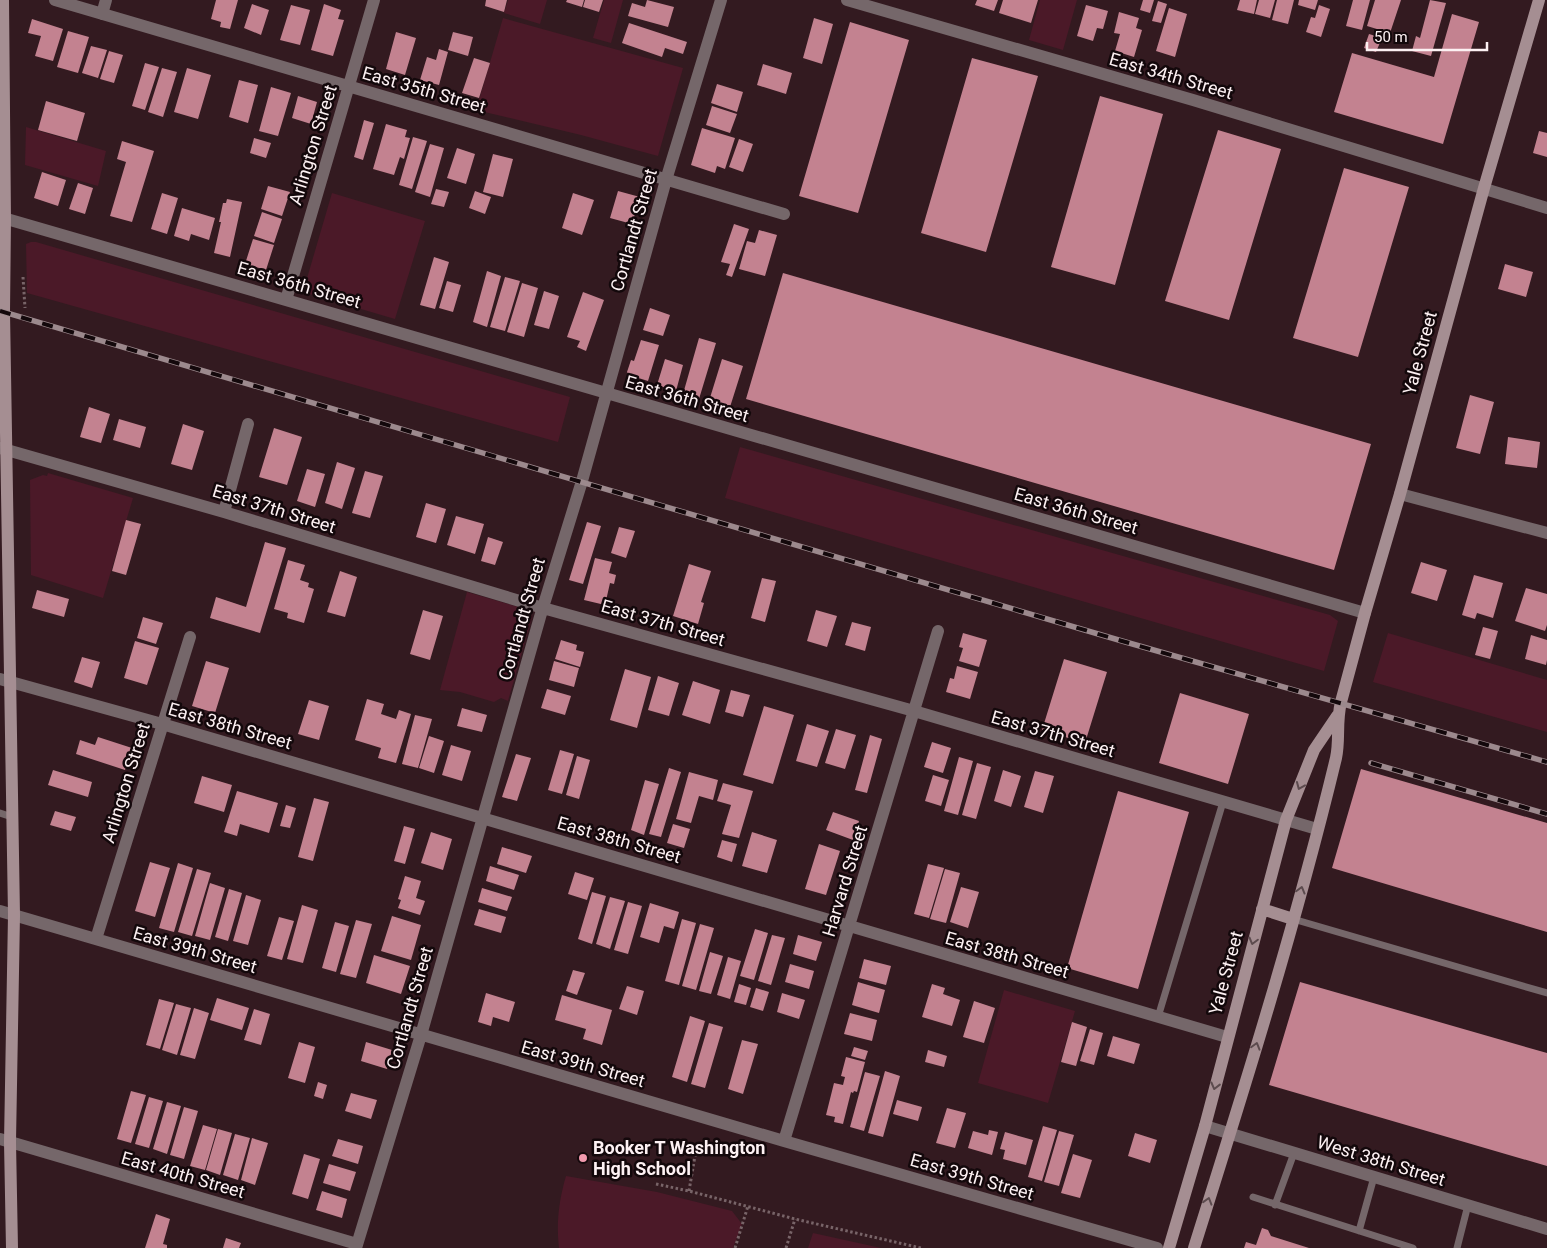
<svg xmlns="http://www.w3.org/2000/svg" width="1547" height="1248" viewBox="0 0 1547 1248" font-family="Roboto,sans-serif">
<rect width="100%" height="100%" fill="#331a20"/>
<path fill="#4b1928" d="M508,0h39l-7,24 -36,-11z
M604,0h19l-12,43 -18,-5z
M1040,0h37l-14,50 -34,-10z
M503,18l180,50 -25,88 -77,-21 -105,-25z
M26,127l80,24 -8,35 -73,-21z
M332,193l93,28 -30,98 -92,-27z
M31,242h5l534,155 -12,45 -531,-149 -1,-49z
M740,447l590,168 8,6 -14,50 -599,-173z
M48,473l85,25 -30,100 -72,-23 -1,-95 13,-5 4,1z
M467,592l62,18 3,7 -24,84 -7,-3 -7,4 -34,-10 -20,-2z
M1388,633l159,47v52l-174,-50z
M1004,990l71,21 -27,92 -70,-20z
M566,1176l91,16 75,19 10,13 -9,24h-174c-3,-25 0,-48 7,-72z
M813,1233l68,15h-73z"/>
<path fill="#c38290" d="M216,0h22l-8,29 -10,-2 1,-5 -10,-3z
M486,0h21l-3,12 -19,-6z
M567,0h17l-2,7 -16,-5z
M585,0h18l-4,12 -16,-5z
M647,0l27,7 -6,20 -40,-11 4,-13 13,4z
M977,0h21l-4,11 -19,-6z
M1003,0h35l-7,23 -32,-10z
M1143,0h11l-4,13 -10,-3z
M1240,0h17l-3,14 -17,-4z
M1259,0h16l-5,18 -15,-4z
M1277,0h17l-6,24 -16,-4z
M1299,0h19l-3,10 -17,-5z
M1353,0h17l-8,30 -16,-4z
M1375,0h26l-11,33 -23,-7z
M1430,0l16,3 -15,53 -19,-5 4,-15 4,2z
M1158,1l9,3 -6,19 -9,-2z
M252,4l17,6 -8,25 -17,-7z
M324,4l17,6 -3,9 6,1 -11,36 -22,-6z
M291,5l19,5 -10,35 -20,-5z
M1086,5l22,6 -5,18 -6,-1 -4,13 -16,-5z
M1319,5l11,4 -9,28 -15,-5 5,-15 4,1z
M1169,8l18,6 -12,43 -19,-6z
M1119,12l20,6 -3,10 6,2 -8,27 -19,-6 5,-17 -6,-1z
M1452,14l27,8 -36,122 -109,-32 18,-59 82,24z
M814,18l19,6 -11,40 -19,-6z
M32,19l31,10 -10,32 -18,-5 6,-20 -13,-3z
M850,22l59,18 -51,173 -59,-17z
M629,23l58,19 -4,12 -18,-6 -3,9 -40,-14z
M68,31l21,6 -11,36 -21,-6z
M396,32l20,6 -11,37 -19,-6z
M453,32l20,5 -5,19 -20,-6z
M1369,34l13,4 -6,14 -12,-4z
M91,46l16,4 -9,28 -16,-5z
M439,49l9,3 -9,33 -19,-5 7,-23 9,3z
M109,51l14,4 -9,28 -14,-4z
M474,58l16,5 -11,35 -17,-5z
M972,58l66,18 -52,176 -65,-19z
M145,63l14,4 -14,43 -13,-4z
M763,64l29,9 -6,21 -29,-9z
M162,68l15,4 -14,45 -15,-5z
M187,68l24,7 -13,44 -24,-7z
M239,80l19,5 -10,38 -19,-6z
M717,84l26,8 -6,20 -26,-9z
M271,87l20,6 -13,43 -19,-5z
M298,96l19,6 -6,22 -19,-6z
M1100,96l63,18 -48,171 -64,-18z
M46,101l39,12 -8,28 -39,-11z
M712,106l25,8 -7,19 -24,-8z
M364,120l10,3 -11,37 -9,-3z
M386,124l21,6 -2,7 5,1 -6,21 -4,-2 -6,18 -21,-6z
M702,128l33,10 -10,31 -8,-3 -2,7 -24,-8z
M1218,130l63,19 -52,171 -64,-19z
M1539,131l8,2v24l-14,-4z
M413,137l14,4 -15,48 -13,-4z
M254,138l17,5 -5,15 -16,-5z
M739,139l14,5 -10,28 -14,-5z
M122,141l32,10 -22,71 -22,-6 16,-54 -9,-3z
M430,144l14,4 -14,49 -15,-5z
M457,148l18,6 -9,30 -19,-6z
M493,154l20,5 -10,38 -20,-5z
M1344,168l65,19 -51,170 -65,-19z
M42,172l24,8 -8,26 -24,-8z
M78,183l15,5 -8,26 -16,-5z
M268,186l22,6 -8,24 -21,-7z
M436,189l13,3 -5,15 -13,-3z
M475,191l16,6 -6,17 -16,-6z
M618,191l22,6 -8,27 -22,-6z
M162,193l16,5 -11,36 -16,-5z
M573,193l21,7 -12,35 -20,-7z
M227,199l15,3 -12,55 -16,-4 7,-31h-2l4,-19h3z
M182,208l33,10 -6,22 -18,-6 -2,7 -15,-5z
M262,212l20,7 -8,24 -20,-7z
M734,224l15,5 -17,48 -6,-2 4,-11 -9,-2z
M759,230l18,5 -12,41 -26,-7 8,-28 8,2z
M253,239l21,6 -8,25 -21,-6z
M434,257l15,5 -14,47 -15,-4z
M1505,264l28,8 -7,25 -28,-8z
M487,271l14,5 -14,51 -14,-5z
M783,273l588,171 -37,126 -588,-171z
M505,277l15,4 -15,50 -15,-4z
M447,281l14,4 -8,27 -14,-4z
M522,283l16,5 -14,49 -17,-5z
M544,291l15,5 -10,33 -15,-4z
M583,292l21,8 -18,51 -9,-4 3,-6 -13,-4z
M650,308l20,7 -7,21 -20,-6z
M699,338l17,5 -17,56 -16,-5z
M641,340l18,5 -11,36 -19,-6 -2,-3 4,-12 3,1z
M665,359l18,6 -7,26 -19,-6z
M722,359l21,7 -13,41 -21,-6z
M1470,395l24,7 -14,52 -24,-6z
M89,407l21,7 -9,29 -21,-6z
M119,419l27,8 -6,21 -27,-8z
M183,424l21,7 -12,39 -21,-6z
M274,428l28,9 -15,48 -28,-8z
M1508,437l32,5 -3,26 -32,-4z
M337,462l18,6 -13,41 -17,-6z
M307,469l18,5 -10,33 -18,-6z
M365,471l18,5 -13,42 -18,-5z
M426,503l20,6 -10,34 -20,-6z
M456,516l28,8 -9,30 -28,-9z
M126,520l15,4 -15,51 -14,-4z
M587,522l14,4 -18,58 -14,-4z
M619,527l16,4 -9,27 -15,-5z
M488,537l15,5 -8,23 -14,-4z
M265,542l21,6 -26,85 -50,-15 6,-21 30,10z
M595,558l17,4 -3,11 7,2 -2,9 -4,-1 -5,22 -21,-5z
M288,560l17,5 -5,15 9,3 -1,4 6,2 -10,34 -17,-5 1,-5 -14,-4z
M1421,562l26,8 -10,31 -26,-8z
M689,564l22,7 -10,31 3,1 -6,21 -25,-8z
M340,571l17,6 -12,40 -18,-5z
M1474,575l29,8 -10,35 -16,-5 -2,6 -13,-4z
M762,578l14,3 -11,41 -14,-4z
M1526,588l21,6v31l-2,6 -30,-10z
M37,590l32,9 -5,18 -32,-9z
M423,610l20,6 -13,44 -20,-6z
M816,610l21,6 -10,31 -20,-6z
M143,617l20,6 -7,21 -19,-6z
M852,622l19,5 -6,24 -20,-6z
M1483,627l15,4 -8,28 -15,-4z
M963,633l24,7 -8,27 -20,-6 4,-13 -4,-1z
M1531,635l16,5v20l-1,5 -21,-6z
M561,640l16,5 -1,5 8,2 -4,15 -25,-8z
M135,641l24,7 -12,37 -23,-7z
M82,657l18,5 -8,26 -18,-6z
M1064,659l43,13 -22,71 -43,-13z
M206,661l23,7 -14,45 -23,-7z
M554,661l25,7 -5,19 -25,-7z
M957,666l21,6 -8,27 -24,-7 4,-14 4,1z
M625,669l26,8 -14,51 -27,-8z
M658,676l21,7 -10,33 -21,-6z
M693,681l27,9 -10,34 -28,-9z
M547,689l24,7 -6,19 -24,-7z
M731,690l19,5 -7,22 -18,-5z
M1180,693l69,21 -21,70 -69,-21z
M367,699l17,5 -3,10 15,5 3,-9 12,4 -15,49 -18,-5 3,-10 -26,-8z
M309,700l20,6 -10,34 -21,-6z
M764,706l30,9 -21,69 -30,-9z
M462,708l25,7 -5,17 -25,-6z
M415,715l17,4 -14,49 -16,-4z
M807,724l22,7 -12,36 -21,-6z
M836,729l20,6 -11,34 -20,-6z
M870,735l12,4 -15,54 -12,-3z
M429,736l15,5 -10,32 -15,-5z
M98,737l34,11 -7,22 -49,-16 4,-14 15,5z
M932,742l19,6 -8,25 -19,-6z
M451,745l20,6 -9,30 -20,-6z
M560,750l14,4 -12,40 -14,-4z
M516,754l15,4 -14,43 -15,-4z
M577,756l13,4 -11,39 -13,-4z
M959,757l14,4 -15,54 -14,-4z
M977,763l14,4 -15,52 -14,-4z
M669,768l12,4 -20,65 -12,-3z
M1361,769l186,54v109l-215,-64z
M53,770l39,12 -4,15 -40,-12z
M1003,770l18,6 -10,31 -17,-6z
M1035,771l19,5 -11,37 -19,-6z
M689,772l29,8 -5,20 -14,-4 -8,27 -15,-4z
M933,775l16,5 -8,26 -16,-5z
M202,776l30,9 -8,27 -30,-9z
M645,780l14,4 -15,51 -13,-5z
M723,783l30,8 -14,47 -17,-4 9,-29 -14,-4z
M237,791l41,12 -9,30 -29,-9 -3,12 -13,-4z
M1118,791l71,21 -51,177 -71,-21z
M314,798l15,4 -16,59 -15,-4z
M286,805l10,3 -6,20 -10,-2z
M55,811l21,6 -5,14 -21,-6z
M833,812l26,9 -6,19 -27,-10z
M673,824l17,5 -6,19 -17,-5z
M404,826l11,3 -10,35 -11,-3z
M431,832l21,7 -9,31 -22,-7z
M752,832l25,8 -10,33 -25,-7z
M722,840l15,4 -5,18 -15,-5z
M819,844l21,7 -14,44 -21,-6z
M502,847l30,9 -6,17 -29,-9z
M150,862l20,6 -15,49 -20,-6z
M178,863l15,5 -19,64 -15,-4z
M928,864l16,4 -15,50 -15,-4z
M490,866l29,9 -5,15 -28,-9z
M197,869l14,4 -19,63 -14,-4z
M945,869l15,4 -14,50 -16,-4z
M575,872l19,6 -7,22 -19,-6z
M405,876l16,5 -5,17 9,3 -5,14 -22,-7 3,-8 -3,-1z
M210,883l15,5 -15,52 -15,-4z
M961,887l18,5 -11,36 -18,-6z
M482,888l30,9 -5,14 -29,-9z
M229,889l13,4 -14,48 -13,-4z
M592,892l14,4 -14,48 -14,-5z
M246,895l15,5 -13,45 -15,-4z
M610,897l15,4 -15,48 -14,-5z
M628,902l14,4 -14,48 -14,-4z
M650,903l29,9 -5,17 -10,-3 -5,17 -19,-6z
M302,905l16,5 -15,53 -16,-4z
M479,909l27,8 -5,16 -27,-8z
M392,916l29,9 -10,35 -30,-9z
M279,917l15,4 -12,39 -15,-4z
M682,919l14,4 -17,62 -14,-4z
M356,920l16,4 -16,54 -16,-4z
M335,922l14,4 -13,46 -14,-4z
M700,924l14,4 -18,62 -14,-4z
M755,929l13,4 -14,47 -14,-4z
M772,935l13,3 -14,47 -13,-4z
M798,935l24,7 -6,19 -23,-7z
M710,952l13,4 -12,38 -12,-3z
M374,955l36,11 -9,28 -35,-11z
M728,957l13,4 -11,38 -13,-4z
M864,959l27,7 -5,19 -27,-7z
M790,964l24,7 -5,18 -24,-7z
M573,970l12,3 -8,22 -11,-4z
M858,982l27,8 -6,23 -27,-8z
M1300,982l247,71v113l-278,-81z
M739,984l12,4 -5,17 -12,-3z
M932,984l13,4 -2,6 17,6 -8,26 -30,-9z
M627,986l17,5 -7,24 -18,-6z
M756,988l13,4 -6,19 -13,-4z
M486,993l29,9 -6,20 -16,-5 -2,9 -13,-4z
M782,993l23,7 -6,19 -22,-7z
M562,995l50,15 -10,35 -19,-6 3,-10 -31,-9z
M217,998l32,10 -7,22 -32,-10z
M159,999l15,4 -14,46 -14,-4z
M974,1001l21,7 -11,35 -21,-6z
M176,1004l15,4 -14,47 -15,-5z
M194,1008l15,5 -14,46 -15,-4z
M254,1009l16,5 -9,31 -17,-5z
M850,1013l27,7 -5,21 -28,-7z
M690,1016l15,5 -18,61 -15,-5z
M1072,1022l15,5 -11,39 -15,-4z
M709,1023l14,4 -18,61 -14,-4z
M1090,1029l13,4 -9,32 -14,-4z
M1113,1036l27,8 -6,20 -27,-8z
M742,1040l16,4 -15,50 -15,-5z
M299,1042l16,5 -10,36 -17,-5z
M366,1042l26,8 -5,19 -26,-8z
M854,1047l14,4 -3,9 -14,-4z
M928,1050l19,6 -3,11 -19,-5z
M846,1057l19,5 -8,30 -3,-1 -1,2 -2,-1 -8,32 -9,-2 1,-5 -9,-2 8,-32 9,2 2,-8 -4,-1z
M885,1071l15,5 -17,61 -15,-4z
M865,1072l15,4 -16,55 -14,-4z
M318,1082l9,3 -4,14 -9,-3z
M131,1091l15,4 -15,48 -14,-4z
M351,1093l26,7 -6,19 -26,-8z
M149,1097l14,4 -14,47 -14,-4z
M897,1100l25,7 -4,14 -25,-7z
M167,1102l14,4 -14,48 -14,-5z
M184,1107l14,4 -14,48 -14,-4z
M947,1108l19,5 -11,35 -19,-5z
M203,1125l14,4 -12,41 -15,-4z
M1043,1126l14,4 -15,51 -14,-4z
M218,1129l14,4 -12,42 -14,-5z
M989,1130l9,2 -6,23 -24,-7 5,-17 15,4z
M1059,1131l15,4 -15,51 -15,-4z
M1005,1132l28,8 -7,25 -23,-6 2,-9 -5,-1z
M1135,1133l22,7 -7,23 -22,-7z
M235,1134l15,4 -12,42 -15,-5z
M252,1138l16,5 -13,42 -14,-5z
M338,1139l25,7 -5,18 -26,-8z
M304,1154l16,5 -12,40 -16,-5z
M1073,1154l19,6 -12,38 -19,-5z
M329,1164l27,8 -6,19 -27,-8z
M322,1191l25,8 -5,19 -26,-8z
M156,1214l14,5 -7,25 4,1v3h-22z
M1262,1228l6,2 3,6 38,12h-65l2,-6 10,3z
M226,1238l15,5 -2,5h-16z"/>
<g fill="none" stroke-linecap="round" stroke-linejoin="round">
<path stroke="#786468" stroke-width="3" stroke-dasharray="2.5 2.5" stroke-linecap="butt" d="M23,277l2,31
M656,1184l33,7 106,28 126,29
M689,1191l8,-47
M735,1248l13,-42
M786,1248l9,-29"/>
<path stroke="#75676a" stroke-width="7" d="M0,813l12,4
M1293,919l254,74
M1158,1017l65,-215
M1253,1197l160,51
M1275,1205l19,-52
M1359,1231l15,-54
M1457,1248l11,-43"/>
<path stroke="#75676a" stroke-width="12" d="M55,0l729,214
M847,0l346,100 354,108
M102,14l4,-14
M0,217l1365,396
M286,300l88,-300
M0,448l224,64 319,96 371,103 403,118
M1400,494l147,39
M224,512l24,-88
M0,679l162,45 1065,313
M0,911l784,230 373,107
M96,939l94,-302
M0,1139l357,105
M784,1141l154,-510
M356,1248l65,-213 119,-418 42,-136 84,-301 55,-180"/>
<path stroke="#75676a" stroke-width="12" d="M1205,1126l342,103"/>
<path stroke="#a58e92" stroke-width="12" d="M3,0l2,219 -1,93 10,603 -4,227 2,106
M1262,909l31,10
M1169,1248l36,-122 81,-306 28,-70 23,-34
M1194,1248c51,-162 102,-324 142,-490 4,-18 0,-36 5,-56l24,-89 35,-119 84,-306 55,-188"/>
<defs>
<path id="rail" d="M0,311l1122,330 425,121
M1371,763l176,51"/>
</defs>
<use href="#rail" stroke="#9c898d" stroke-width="5.5"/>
<use href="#rail" stroke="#13080b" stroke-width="4" stroke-dasharray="11" stroke-linecap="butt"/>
</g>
<defs><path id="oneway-chevron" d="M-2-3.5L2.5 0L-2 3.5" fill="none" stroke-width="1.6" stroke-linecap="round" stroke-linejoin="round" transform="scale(1.25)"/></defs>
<g stroke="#5c4b4e">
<use href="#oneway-chevron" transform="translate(1300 786) rotate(113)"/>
<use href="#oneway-chevron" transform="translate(1301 890) rotate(-75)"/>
<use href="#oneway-chevron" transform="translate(1253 941) rotate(105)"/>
<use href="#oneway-chevron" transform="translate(1256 1046) rotate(-74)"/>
<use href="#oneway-chevron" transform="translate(1215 1086) rotate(104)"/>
<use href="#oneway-chevron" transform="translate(1208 1201) rotate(-73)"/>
</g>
<circle fill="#f29aae" stroke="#13080b" stroke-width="2" cx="583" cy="1158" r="5"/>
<g text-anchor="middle" stroke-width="5" stroke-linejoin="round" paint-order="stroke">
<g font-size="18" fill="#fdf1f3" stroke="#13080b">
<text transform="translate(1171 76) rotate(16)" y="6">East 34th Street</text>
<text transform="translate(424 90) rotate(16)" y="6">East 35th Street</text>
<text transform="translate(313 145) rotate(-73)" y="6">Arlington Street</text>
<text transform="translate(634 230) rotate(-74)" y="6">Cortlandt Street</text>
<text transform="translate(299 285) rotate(16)" y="6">East 36th Street</text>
<text transform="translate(1420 353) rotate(-75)" y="6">Yale Street</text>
<text transform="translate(687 399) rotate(16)" y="6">East 36th Street</text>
<text transform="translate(274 509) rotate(17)" y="6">East 37th Street</text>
<text transform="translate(1076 511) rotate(16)" y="6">East 36th Street</text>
<text transform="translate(522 619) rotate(-74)" y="6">Cortlandt Street</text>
<text transform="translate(663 623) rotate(16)" y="6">East 37th Street</text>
<text transform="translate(230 726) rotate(16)" y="6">East 38th Street</text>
<text transform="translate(1053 734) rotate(16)" y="6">East 37th Street</text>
<text transform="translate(126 783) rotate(-73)" y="6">Arlington Street</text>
<text transform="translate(619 840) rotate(16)" y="6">East 38th Street</text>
<text transform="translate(845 881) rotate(-73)" y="6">Harvard Street</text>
<text transform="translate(195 950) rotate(16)" y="6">East 39th Street</text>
<text transform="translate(1007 955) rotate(16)" y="6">East 38th Street</text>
<text transform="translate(1226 973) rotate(-75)" y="6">Yale Street</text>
<text transform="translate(410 1008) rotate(-74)" y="6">Cortlandt Street</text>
<text transform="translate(583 1064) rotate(16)" y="6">East 39th Street</text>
<text transform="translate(1381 1161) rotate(17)" y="6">West 38th Street</text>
<text transform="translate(183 1175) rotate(16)" y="6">East 40th Street</text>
<text transform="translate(972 1177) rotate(16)" y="6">East 39th Street</text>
</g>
<g font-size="18" font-weight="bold" fill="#fdf1f3" stroke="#13080b" text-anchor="start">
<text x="593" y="1154">Booker T Washington<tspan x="593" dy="21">High School</tspan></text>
</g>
</g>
<path d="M1367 42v8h120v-8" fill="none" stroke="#fdf1f3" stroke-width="2.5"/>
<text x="1374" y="42" font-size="15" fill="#fdf1f3" stroke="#13080b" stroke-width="4" paint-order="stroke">50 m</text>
</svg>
